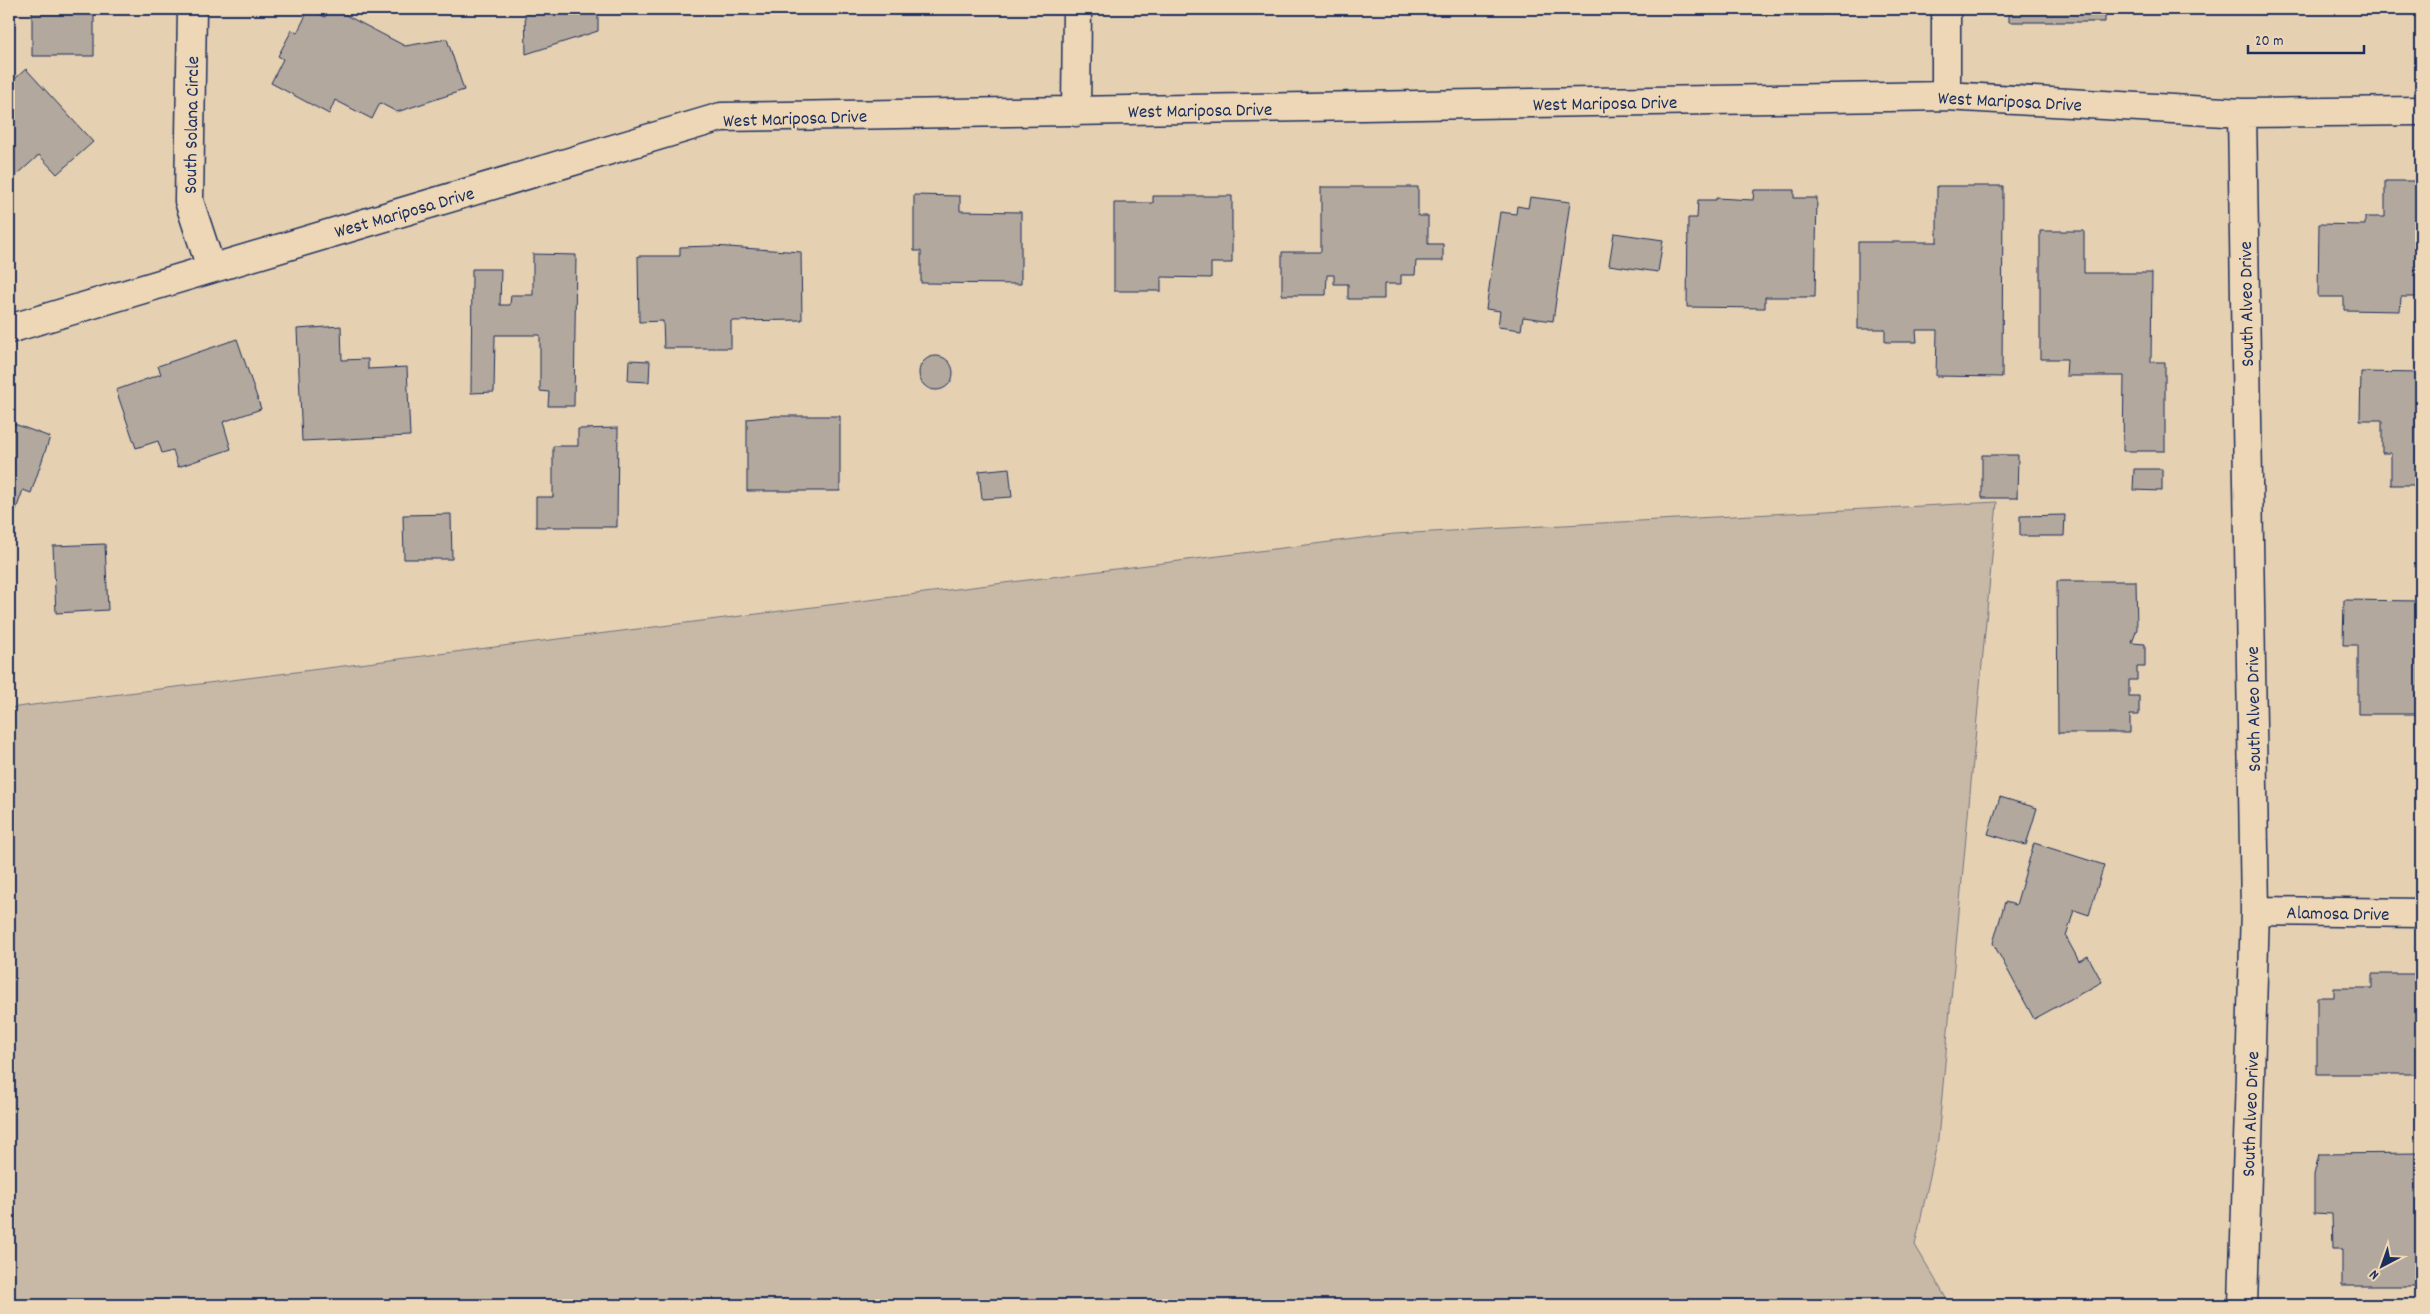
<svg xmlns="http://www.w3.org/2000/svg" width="2430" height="1314" viewBox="0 0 2430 1314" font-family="Dekko,sans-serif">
<rect width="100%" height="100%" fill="#e5d0b2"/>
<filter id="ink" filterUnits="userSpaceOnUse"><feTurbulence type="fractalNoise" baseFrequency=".02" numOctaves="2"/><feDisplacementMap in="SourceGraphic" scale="10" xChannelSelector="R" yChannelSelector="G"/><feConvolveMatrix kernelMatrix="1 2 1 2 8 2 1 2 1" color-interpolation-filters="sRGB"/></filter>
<g filter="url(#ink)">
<path fill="#c7b9a6" stroke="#717482" d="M1997,502l-59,637 -23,106 35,60h-1941v-597l1385,-174z"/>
<path fill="#b2a89d" stroke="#1b2f5e" d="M32,9h62v47h-62z
M309,9l16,8 5,-8h4l71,37 42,-7 17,51 -67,22 -17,-9 -8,16 -37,-19 -6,14 -58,-31 12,-24 -5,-3 14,-26 5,3z
M525,9h73v22l-72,23z
M674,9h127l-1,4 -57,-3 -69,1z
M1761,9h61v6h-61z
M2009,9h96v13h-96z
M26,69l67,73 -36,32 -18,-19 -30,27v-98z
M2385,181h36v116h-20l-1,14 -56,-1v-13h-26l1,-73 46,1v-8h20z
M1937,186h66l-1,191 -66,-1 1,-46h-21l1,12h-32v-13h-27v-87h79z
M1321,187h97v29h10v28h15v17h-27l-1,14h-14v9h-17v15h-36v-15h-14v-9h-7l-1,20h-44v-43h39z
M1754,190h40v8h23l-2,99h-50v11l-78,-1 1,-89h9l1,-18h18v-2l37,2z
M914,195l46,1v15l61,1v72l-100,-1v-32h-7z
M1153,196h79v67h-21v15l-50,-1v14h-47v-88h39z
M1530,197l40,5 -17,119 -30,-4 -2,13 -23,-3 2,-16 -14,-2 14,-97 16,2 1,-8 11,2z
M2040,231h44v42h68l-1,89h14v89h-42l1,-75h-58l1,-17h-27z
M1614,233l49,7 -5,32 -49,-7z
M713,246l88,6 1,68 -71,1v27h-67l-1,-27 -24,1 -1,-66h42v-9z
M533,254l43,1 -2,151h-26l1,-14 -9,-1v-56h-45l-1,57 -23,1 1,-124h29l-1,36h10l1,-10h22z
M341,326l1,34 26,-1v10l39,-2 3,69 -108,5 -5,-112z
M237,339l24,70 -38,13 8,27 -53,18 -5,-17 -11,3 -4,-12 -22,7 -20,-58 45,-16 -3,-8z
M919 373a17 17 0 1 1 34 0a17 17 0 1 1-34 0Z
M629,360l21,1 -1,21 -21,-1z
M2361,372l60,1v112h-30v-32h-9v-33h-22z
M776,416h64v75h-93v-72z
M9,422l41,15 -19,56 -8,-3 -14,39z
M618,428l-1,99h-81v-30h17v-51h25v-17z
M1982,455h36l-1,43h-35z
M1009,468l3,29 -30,2 -3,-28z
M2134,469h28v22l-29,-1z
M451,514l1,45h-48l-1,-44z
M2065,515l-1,21h-44v-20z
M105,544l3,66 -52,3 -3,-67z
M2057,581h79l1,48 -5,14 13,1v23h-8v13h-8v16h10v19h-9v18h-72z
M2344,600l77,1v113h-63v-69h-15z
M2000,797l37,11 -11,37 -38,-11z
M2034,843l70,22 -15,50 -15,-5 -8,27 13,24 9,-5 14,26 -68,37 -41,-76 12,-41 11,3z
M2372,974h45v100h-100v-77h17v-9h38z
M2421,1153v114h-4l-1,19h-74v-37h-9l-1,-35 -18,-1v-38l5,-21z"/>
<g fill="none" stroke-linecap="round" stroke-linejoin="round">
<defs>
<path id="street" d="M192,9l-3,192 22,67
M1946,9v87
M1076,112l1,-103
M2242,113l13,798 -12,394
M9,329l712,-212 1225,-21 296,17 179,-2
M2255,911l166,2"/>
</defs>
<use href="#street" stroke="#1b2f5e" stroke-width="31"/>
<use href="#street" stroke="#edd7b6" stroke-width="28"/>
</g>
</g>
<g text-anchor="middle" stroke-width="4.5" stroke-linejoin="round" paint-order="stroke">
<g font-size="19" fill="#1b2f5e" stroke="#edd7b6">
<text transform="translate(2010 100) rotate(3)" y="7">West Mariposa Drive</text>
<text transform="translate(1605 102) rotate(-1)" y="7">West Mariposa Drive</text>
<text transform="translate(1200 109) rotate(-1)" y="7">West Mariposa Drive</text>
<text transform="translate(795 117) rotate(-2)" y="7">West Mariposa Drive</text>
<text transform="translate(190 125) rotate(-89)" y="7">South Solana Circle</text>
<text transform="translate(404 211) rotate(-16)" y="7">West Mariposa Drive</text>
<text transform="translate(2245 304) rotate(-91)" y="7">South Alveo Drive</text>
<text transform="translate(2252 709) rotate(-91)" y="7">South Alveo Drive</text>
<text transform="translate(2338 912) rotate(1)" y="7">Alamosa Drive</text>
<text transform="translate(2249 1114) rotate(-88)" y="7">South Alveo Drive</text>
</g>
</g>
<rect width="2430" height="1314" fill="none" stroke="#edd7b6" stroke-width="30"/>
<rect x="15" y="15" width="2400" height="1284" fill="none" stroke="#1b2f5e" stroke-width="2" filter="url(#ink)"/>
<g transform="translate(2382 1266) rotate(221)" stroke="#edd7b6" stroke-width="4" paint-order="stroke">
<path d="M0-4L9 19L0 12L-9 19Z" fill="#1b2f5e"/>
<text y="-8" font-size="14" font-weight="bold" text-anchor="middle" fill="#1b2f5e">N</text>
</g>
<path d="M2248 45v8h116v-8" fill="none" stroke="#1b2f5e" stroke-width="2.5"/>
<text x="2255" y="45" font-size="15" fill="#1b2f5e" stroke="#edd7b6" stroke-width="4" paint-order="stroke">20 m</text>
</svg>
